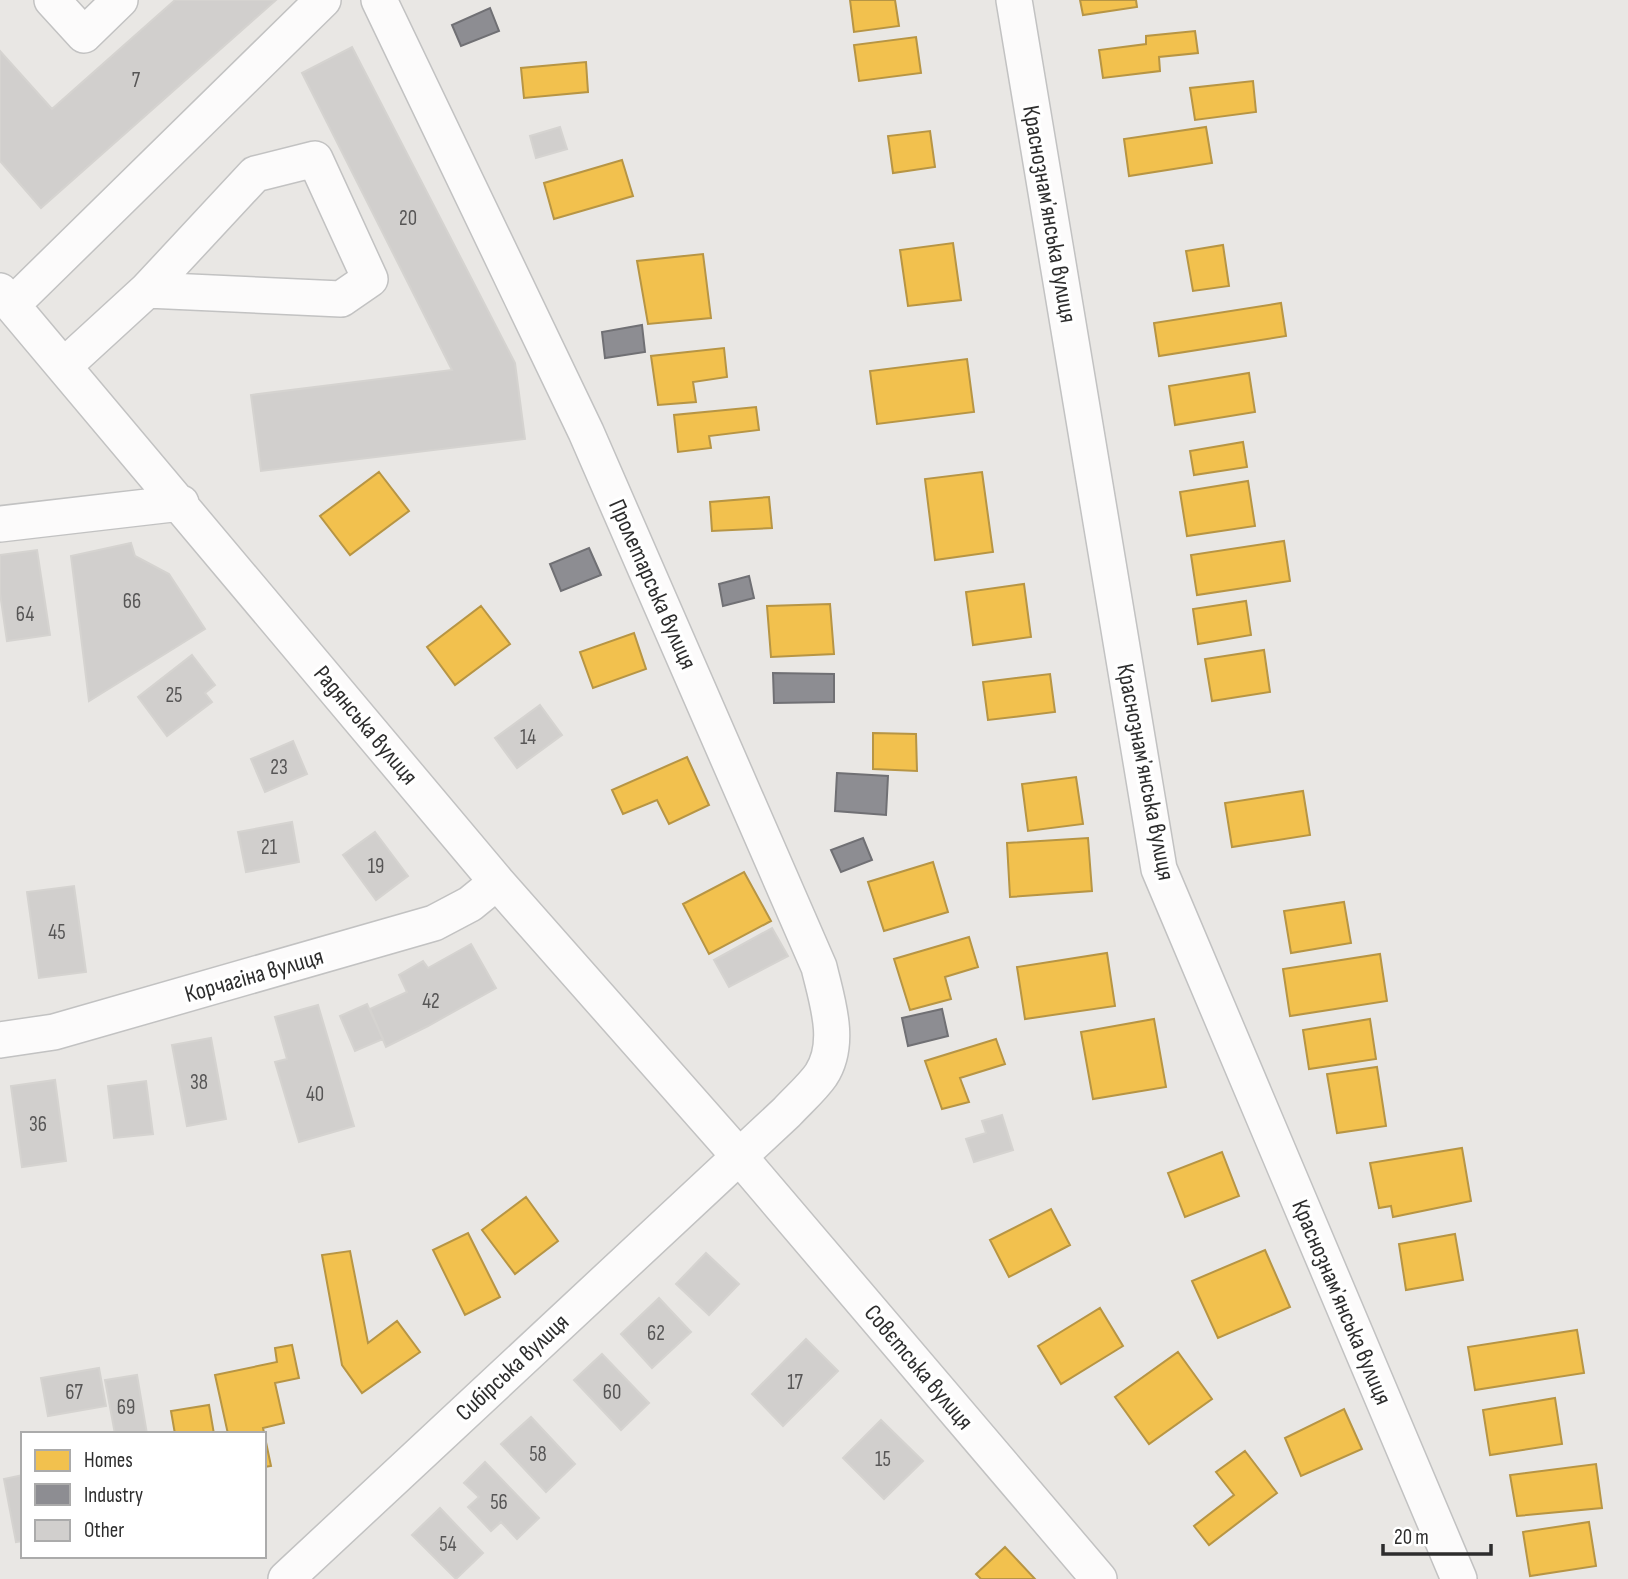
<svg xmlns="http://www.w3.org/2000/svg" width="1628" height="1579" viewBox="0 0 1628 1579" font-family="'Sofia Sans Condensed',sans-serif">
<rect width="100%" height="100%" fill="#e9e7e4"/>
<path fill="#f2c14e" stroke="#b79544" stroke-width="2" d="M850,0h45l4,26 -45,6z
M1080,0h56l1,7 -54,8z
M1195,31l3,22 -39,4 1,14 -57,7 -4,-28 47,-6v-8z
M916,37l5,36 -62,8 -5,-36z
M586,62l2,30 -64,6 -3,-30z
M1253,81l3,31 -61,8 -5,-32z
M1206,127l6,36 -83,13 -5,-37z
M930,131l5,36 -42,6 -5,-37z
M622,160l11,36 -79,23 -10,-36z
M953,243l8,57 -53,6 -8,-56z
M1223,245l6,41 -36,5 -7,-40z
M703,254l8,64 -63,6 -11,-63z
M1281,303l5,33 -127,20 -5,-33z
M724,348l3,29 -34,5 3,20 -38,3 -7,-49z
M967,359l7,53 -97,12 -7,-53z
M1249,373l6,39 -80,13 -6,-39z
M756,407l3,23 -50,6 2,12 -33,4 -4,-37z
M1243,442l4,25 -53,8 -4,-24z
M379,472l30,39 -59,44 -30,-39z
M982,472l11,80 -58,8 -10,-81z
M1248,481l7,45 -68,10 -7,-44z
M769,497l3,31 -60,3 -2,-29z
M1284,541l6,40 -93,14 -6,-40z
M1024,584l7,53 -58,8 -7,-53z
M1246,601l5,34 -53,9 -5,-35z
M830,604l4,50 -63,3 -4,-51z
M481,606l29,38 -55,41 -28,-38z
M634,633l12,36 -53,19 -13,-36z
M1264,650l6,42 -58,9 -7,-42z
M1050,674l5,38 -67,8 -5,-38z
M873,733l43,1 1,37 -44,-2z
M687,757l22,48 -40,19 -12,-24 -34,14 -11,-24z
M1076,777l7,47 -55,7 -6,-47z
M1303,791l7,44 -78,12 -7,-44z
M1088,838l4,53 -82,6 -3,-54z
M933,862l15,50 -64,19 -16,-49z
M744,872l27,49 -62,33 -26,-50z
M1344,902l7,41 -60,10 -7,-42z
M969,937l9,30 -33,10 6,22 -41,11 -16,-51z
M1107,953l8,53 -90,13 -8,-52z
M1380,954l7,47 -97,15 -7,-47z
M1154,1019l12,68 -73,12 -12,-67z
M1370,1019l6,40 -67,10 -6,-39z
M996,1039l9,25 -45,14 9,24 -27,7 -17,-48z
M1377,1067l9,59 -49,7 -10,-59z
M1462,1148l9,53 -78,16 -2,-11 -12,2 -9,-45z
M1222,1152l17,44 -54,21 -17,-44z
M526,1197l32,44 -43,33 -33,-44z
M1051,1209l19,36 -61,32 -19,-37z
M468,1233l32,64 -35,18 -32,-65z
M1455,1234l8,46 -57,10 -7,-46z
M1265,1250l25,57 -72,31 -26,-57z
M350,1251l18,92 29,-22 23,31 -58,41 -20,-28 -20,-110z
M1100,1308l23,38 -62,38 -23,-38z
M1577,1330l7,43 -109,17 -7,-43z
M292,1345l7,33 -24,5 9,40 -21,5 8,38 -7,1v-33h-36l-13,-59 62,-13 -2,-14z
M1178,1352l34,47 -63,45 -34,-47z
M1555,1398l7,46 -72,11 -7,-45z
M209,1405l5,29h-39l-4,-23z
M1344,1409l18,40 -61,27 -16,-38z
M1245,1451l32,42 -68,52 -15,-19 40,-31 -18,-23z
M1596,1464l6,44 -85,8 -7,-41z
M1589,1522l7,44 -66,10 -7,-44z
M1005,1547l30,32h-54l-5,-5z"/>
<path fill="#8d8d92" stroke="#707074" stroke-width="2" d="M490,8l9,23 -38,15 -9,-21z
M642,325l3,27 -40,6 -3,-26z
M589,548l12,27 -40,16 -11,-27z
M749,576l5,22 -31,8 -4,-22z
M773,673l61,1v28l-60,1z
M837,773l51,3 -2,39 -51,-4z
M863,838l9,22 -31,12 -10,-22z
M942,1009l6,27 -40,10 -6,-28z"/>
<path fill="#d1cfcd" stroke="#d5d3d0" stroke-width="2" d="M175,0h101l-235,208 -41,-47v-110l52,58z
M352,47l163,316 10,76 -264,32 -10,-76 201,-25 -150,-297z
M560,127l7,22 -31,9 -6,-22z
M131,543l4,13 34,18 36,55 -116,72 -18,-145z
M37,550l13,85 -43,6 -7,-48v-38z
M192,655l23,30 -10,8 7,9 -45,34 -29,-39z
M540,705l22,30 -45,33 -22,-30z
M293,741l14,33 -42,18 -14,-33z
M292,822l7,40 -53,10 -8,-40z
M375,832l33,44 -32,24 -33,-45z
M74,886l12,86 -47,6 -12,-86z
M772,928l16,28 -59,31 -15,-27z
M471,944l25,44 -68,38 -42,21 -16,-38 37,-17 -8,-17 24,-14 5,7z
M367,1004l16,35 -28,12 -15,-35z
M318,1005l36,121 -55,16 -24,-80 12,-3 -12,-42z
M211,1038l15,81 -39,7 -15,-81z
M55,1080l11,81 -44,6 -11,-81z
M146,1081l7,53 -39,4 -6,-52z
M1002,1115l11,35 -39,12 -8,-23 20,-6 -4,-12z
M706,1253l33,31 -30,31 -33,-31z
M659,1298l32,34 -39,36 -31,-34z
M806,1339l32,32 -55,55 -31,-32z
M602,1354l47,49 -28,27 -47,-50z
M99,1368l7,38 -58,10 -7,-38z
M137,1375l10,59h-32l-10,-54z
M531,1417l44,47 -29,28 -45,-48z
M881,1420l42,41 -39,38 -41,-41z
M485,1462l54,56 -22,21 -16,-17 -10,9 -23,-24 11,-10 -15,-14z
M23,1475v66l-7,1 -12,-63z
M440,1508l43,45 -27,26 -44,-44z"/>
<g fill="none" stroke-linecap="round" stroke-linejoin="round">
<defs>
<path id="minor" d="M52,0l32,35 36,-35
M1014,0l145,869 300,710
M0,291l497,591 241,273 361,424
M12,305l311,-305
M64,366l83,-76 194,9 29,-20 -55,-120 -60,15 -108,116
M0,524l181,-21
M0,1040l54,-8 380,-109 36,-19 27,-22
M286,1579l501,-467c11,-12 25,-24 34,-37 21,-32 6,-74 -2,-108l-233,-535 -207,-432"/>
</defs>
<use href="#minor" stroke="#c2c2c2" stroke-width="38"/>
<use href="#minor" stroke="#fcfbfb" stroke-width="35"/>
</g>
<g text-anchor="middle" stroke-width="7" stroke-linejoin="round" paint-order="stroke">
<g font-size="21" fill="#575656">
<text x="136" y="87">7</text>
<text x="408" y="225">20</text>
<text x="132" y="608">66</text>
<text x="25" y="621">64</text>
<text x="174" y="702">25</text>
<text x="528" y="744">14</text>
<text x="279" y="774">23</text>
<text x="269" y="854">21</text>
<text x="376" y="873">19</text>
<text x="57" y="939">45</text>
<text x="431" y="1008">42</text>
<text x="199" y="1089">38</text>
<text x="315" y="1101">40</text>
<text x="38" y="1131">36</text>
<text x="656" y="1340">62</text>
<text x="795" y="1389">17</text>
<text x="74" y="1399">67</text>
<text x="612" y="1399">60</text>
<text x="126" y="1414">69</text>
<text x="538" y="1461">58</text>
<text x="883" y="1466">15</text>
<text x="499" y="1509">56</text>
<text x="448" y="1551">54</text>
</g>
<g font-size="24" fill="#2d2d2d" stroke="#fff">
<text transform="translate(1050 214) rotate(80)" y="8">Краснознамʼянська вулиця</text>
<text transform="translate(653 584) rotate(66)" y="8">Пролетарська вулиця</text>
<text transform="translate(366 725) rotate(50)" y="8">Радянська вулиця</text>
<text transform="translate(1146 772) rotate(79)" y="8">Краснознамʼянська вулиця</text>
<text transform="translate(254 975) rotate(-16)" y="8">Корчагіна вулиця</text>
<text transform="translate(1342 1302) rotate(67)" y="8">Краснознамʼянська вулиця</text>
<text transform="translate(512 1367) rotate(-43)" y="8">Сибірська вулиця</text>
<text transform="translate(919 1367) rotate(50)" y="8">Совєтська вулиця</text>
</g>
</g>
<rect x="21" y="1432" width="245" height="126" fill="#ffffff" stroke="#ababab" stroke-width="2"/>
<rect x="35" y="1450" width="35" height="21" fill="#f2c14e" stroke="#ababab" stroke-width="2"/>
<text x="84" y="1467" font-size="21" fill="#2d2d2d">Homes</text>
<rect x="35" y="1484" width="35" height="21" fill="#8d8d92" stroke="#ababab" stroke-width="2"/>
<text x="84" y="1502" font-size="21" fill="#2d2d2d">Industry</text>
<rect x="35" y="1520" width="35" height="21" fill="#d1cfcd" stroke="#ababab" stroke-width="2"/>
<text x="84" y="1537" font-size="21" fill="#2d2d2d">Other</text>
<path d="M1383 1544v10h108v-10" fill="none" stroke="#2d2d2d" stroke-width="3.5"/>
<text x="1394" y="1544" font-size="21" fill="#2d2d2d" stroke="#ffffff" stroke-width="5" paint-order="stroke">20 m</text>
</svg>
